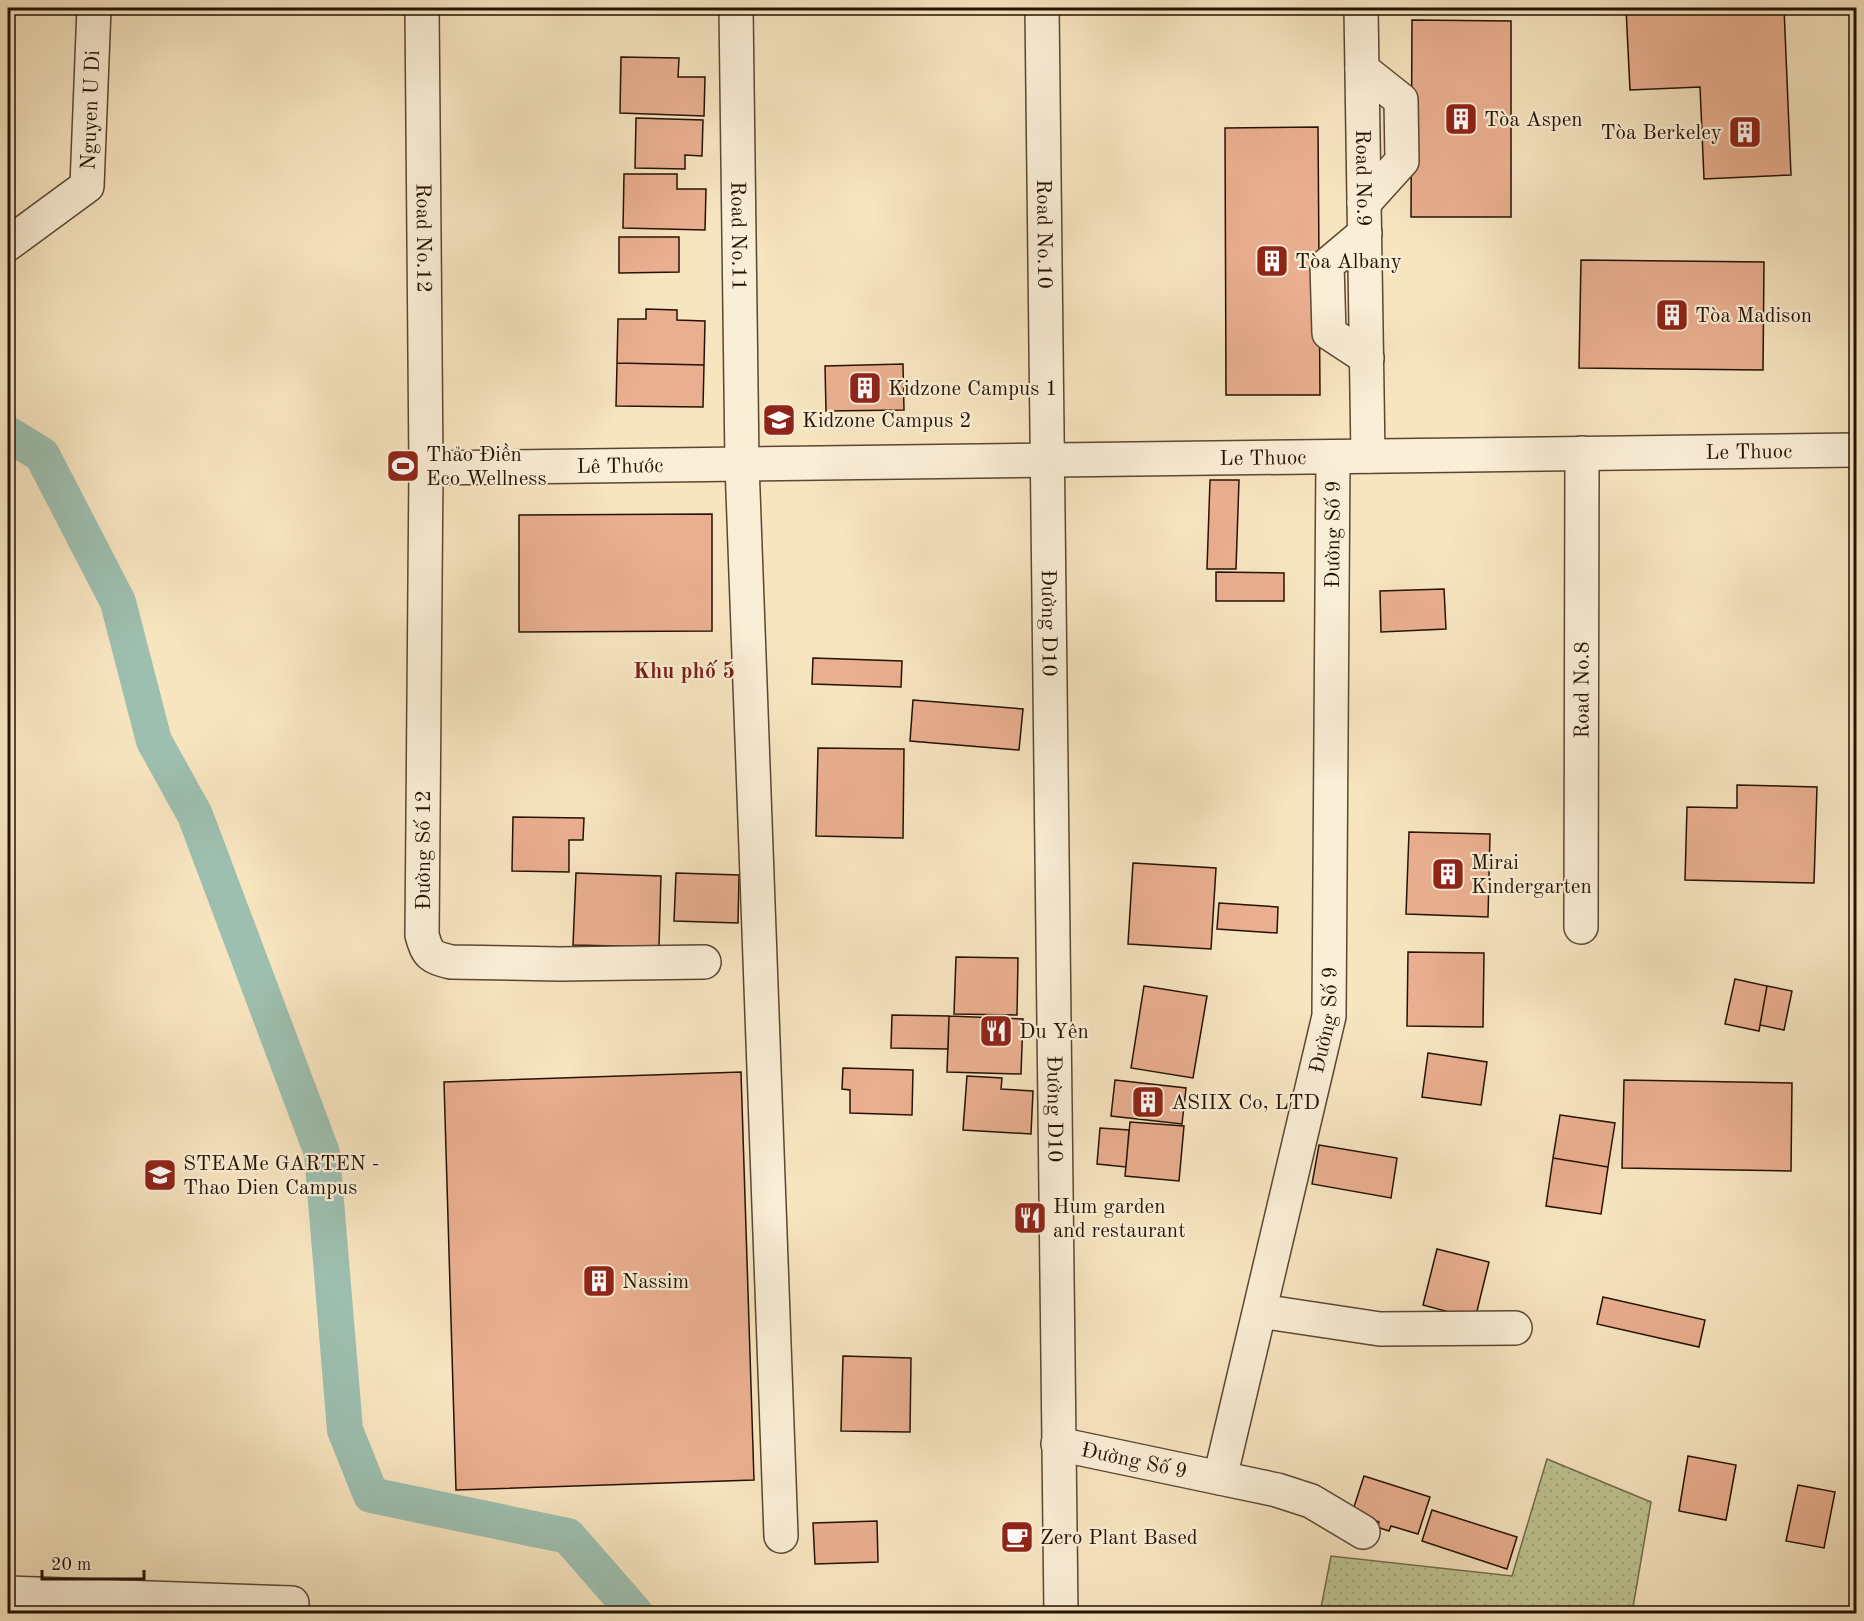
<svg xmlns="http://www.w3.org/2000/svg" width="1864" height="1621" viewBox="0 0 1864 1621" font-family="'Old Standard TT',serif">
<defs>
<pattern id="garden-dots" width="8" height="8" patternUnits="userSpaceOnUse" patternTransform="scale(1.5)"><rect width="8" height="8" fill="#bec491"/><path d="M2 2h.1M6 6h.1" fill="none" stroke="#a3a77b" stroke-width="1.8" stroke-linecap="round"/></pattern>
</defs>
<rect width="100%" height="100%" fill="#f7e5c0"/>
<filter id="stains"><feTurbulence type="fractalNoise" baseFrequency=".00333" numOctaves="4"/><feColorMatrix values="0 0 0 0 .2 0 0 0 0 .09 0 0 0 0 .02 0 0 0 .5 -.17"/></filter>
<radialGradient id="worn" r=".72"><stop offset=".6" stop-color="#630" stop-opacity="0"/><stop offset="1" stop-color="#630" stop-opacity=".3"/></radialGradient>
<path fill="url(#garden-dots)" stroke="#726b4a" stroke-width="1.5" d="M1547,1459l104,43 -19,111h-312l11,-57 181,20z"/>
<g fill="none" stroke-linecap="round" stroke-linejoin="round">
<path stroke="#9dbfaf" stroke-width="36" d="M8,434l34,21 76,147 36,139 41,74 127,338 23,277 26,65 197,41 68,78"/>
</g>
<path fill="#eaaf90" stroke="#251202" stroke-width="1.5" d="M1626,8h158l7,167 -87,4 -4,-92 -70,3z
M1412,20l99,1v196h-100z
M621,57l58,1 -1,19h27l-1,39 -84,-3z
M636,118l67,2 -1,36 -17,-1v14l-50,-1z
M1318,127l2,268h-94l-1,-267z
M624,174h53v15h29l-1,41 -82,-2z
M619,237h60v35l-60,1z
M1581,260l183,2 -1,108 -184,-2z
M646,309l31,1v10l28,1 -1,44 -87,-2 1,-44h28z
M617,363l87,2 -1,42 -87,-1z
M903,364l1,46 -78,1 -1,-45z
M1210,480h29l-3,89h-29z
M712,514v117l-193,1v-117z
M1216,572l68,1v28h-68z
M1444,589l2,40 -65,3 -1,-41z
M813,658l89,3 -1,26 -89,-3z
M913,700l110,9 -4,41 -109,-9z
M818,748l86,1 -1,89 -87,-2z
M1737,785l80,2 -3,96 -129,-3 2,-73 50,1z
M513,817l71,1 -1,22h-14v32l-57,-1z
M1409,832l81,2 -2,83 -82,-3z
M1133,863l83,5 -5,81 -83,-5z
M576,873l85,3 -2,71 -86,-2z
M676,873l63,2 -1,48 -64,-2z
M1219,903l59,4 -1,26 -60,-4z
M1408,952l76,1 -1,74 -76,-1z
M956,957l62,1 -1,57 -63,-1z
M1735,979l32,7 -8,45 -34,-7z
M1144,986l63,10 -14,82 -62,-10z
M1767,986l25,5 -8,39 -24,-5z
M892,1015l57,1 -1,33 -57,-1z
M949,1016l74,3 -2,55 -74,-2z
M1428,1053l59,9 -6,43 -59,-8z
M843,1068l70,2 -1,45 -62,-2v-23l-8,-1z
M741,1072l13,408 -298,10 -12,-408z
M967,1076l35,2 -1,11 32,2 -2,43 -68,-4z
M1115,1080l71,8 -4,36 -71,-8z
M1624,1080l168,3 -1,88 -169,-3z
M1560,1115l55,8 -7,44 -55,-9z
M1130,1122l54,4 -5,55 -54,-5z
M1100,1128l29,2 -3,37 -29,-3z
M1319,1145l78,13 -6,40 -79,-14z
M1553,1158l55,9 -7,47 -55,-8z
M1437,1249l52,13 -14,57 -52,-14z
M1603,1297l102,23 -6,27 -102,-23z
M843,1356l68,2 -1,74 -69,-1z
M1688,1456l48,9 -10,55 -47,-9z
M1364,1476l66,21 -12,37 -27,-8 -2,5 -12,-4 2,-5 -27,-9z
M1798,1485l37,7 -11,56 -38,-7z
M1432,1510l85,27 -10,32 -85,-28z
M877,1521l1,41 -63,2 -2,-41z"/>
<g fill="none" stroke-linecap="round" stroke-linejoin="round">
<defs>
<g id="minor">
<path id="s1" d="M422,8l4,460 -4,467c6,21 9,22 29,27l109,2 144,-2"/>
<path id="s2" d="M736,8l6,456 39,1072"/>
<path id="s3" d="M1042,8l19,1606"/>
<path id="s4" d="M1361,8l7,448"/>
<path d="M1362,69l39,31 1,61 -38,42"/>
<path d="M1365,233l-38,32 2,68 38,25"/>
<path id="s5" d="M8,244l79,-58 7,-178"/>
<path id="s6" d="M426,468l1430,-18"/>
<path id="s7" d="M1581,927l1,-474"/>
<path d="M1260,1311l120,18 135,-1"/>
<path id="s8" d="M1058,1444l162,34 109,-462 4,-559"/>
<path d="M1220,1478l57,12 34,11 52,31"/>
<path d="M8,1593l284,10"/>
</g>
</defs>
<use href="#minor" stroke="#5a4732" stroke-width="36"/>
<use href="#minor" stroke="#faeed6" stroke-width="33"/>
</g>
<defs>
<symbol id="building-square" viewBox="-11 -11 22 22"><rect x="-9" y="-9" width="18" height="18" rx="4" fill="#8f2418" stroke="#faeed6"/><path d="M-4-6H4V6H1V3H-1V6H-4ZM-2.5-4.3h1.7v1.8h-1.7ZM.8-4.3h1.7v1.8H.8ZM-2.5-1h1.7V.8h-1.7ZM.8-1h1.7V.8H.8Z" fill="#fff"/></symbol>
<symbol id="school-square" viewBox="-11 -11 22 22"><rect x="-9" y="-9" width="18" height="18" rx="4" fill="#8f2418" stroke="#faeed6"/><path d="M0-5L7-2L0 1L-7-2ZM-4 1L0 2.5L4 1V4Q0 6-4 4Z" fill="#fff"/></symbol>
<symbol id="stadium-square" viewBox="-11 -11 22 22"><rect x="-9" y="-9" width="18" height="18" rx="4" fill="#8f2418" stroke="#faeed6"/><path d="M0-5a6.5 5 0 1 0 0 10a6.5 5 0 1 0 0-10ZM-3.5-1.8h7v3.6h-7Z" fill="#fff"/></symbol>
<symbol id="restaurant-square" viewBox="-11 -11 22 22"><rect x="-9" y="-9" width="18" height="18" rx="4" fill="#8f2418" stroke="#faeed6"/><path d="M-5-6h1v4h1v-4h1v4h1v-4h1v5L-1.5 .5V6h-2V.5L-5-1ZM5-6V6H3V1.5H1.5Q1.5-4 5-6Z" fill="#fff"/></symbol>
<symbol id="cafe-square" viewBox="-11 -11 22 22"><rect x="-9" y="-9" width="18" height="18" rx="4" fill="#8f2418" stroke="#faeed6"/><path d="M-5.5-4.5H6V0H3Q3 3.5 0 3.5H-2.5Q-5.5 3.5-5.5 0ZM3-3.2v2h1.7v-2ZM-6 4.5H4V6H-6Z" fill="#fff"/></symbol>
</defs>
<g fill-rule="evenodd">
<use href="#building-square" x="1442" y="100" width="38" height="38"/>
<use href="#building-square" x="1726" y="113" width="38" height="38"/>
<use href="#building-square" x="1253" y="242" width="38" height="38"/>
<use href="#building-square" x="1653" y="296" width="38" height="38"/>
<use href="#building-square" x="846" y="369" width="38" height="38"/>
<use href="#school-square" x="760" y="401" width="38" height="38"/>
<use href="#stadium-square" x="384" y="447" width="38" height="38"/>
<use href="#building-square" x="1429" y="855" width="38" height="38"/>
<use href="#restaurant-square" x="977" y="1012" width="38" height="38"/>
<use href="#building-square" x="1129" y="1083" width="38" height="38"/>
<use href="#school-square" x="141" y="1156" width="38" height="38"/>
<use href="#restaurant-square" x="1011" y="1199" width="38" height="38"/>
<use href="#building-square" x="580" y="1262" width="38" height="38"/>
<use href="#cafe-square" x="998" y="1518" width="38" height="38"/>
</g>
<g text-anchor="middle" stroke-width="4.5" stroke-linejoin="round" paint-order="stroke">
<g font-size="21" fill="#251202" stroke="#faeed6">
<text dy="7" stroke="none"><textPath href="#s5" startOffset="174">Nguyen U Di</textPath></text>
<text dy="7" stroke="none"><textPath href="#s4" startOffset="170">Road No.9</textPath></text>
<text dy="7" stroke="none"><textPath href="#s3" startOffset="226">Road No.10</textPath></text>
<text dy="7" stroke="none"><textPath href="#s2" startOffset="228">Road No.11</textPath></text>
<text dy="7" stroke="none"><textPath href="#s1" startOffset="230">Road No.12</textPath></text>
<text dy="7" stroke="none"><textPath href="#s6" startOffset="1323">Le Thuoc</textPath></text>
<text dy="7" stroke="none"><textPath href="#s6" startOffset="837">Le Thuoc</textPath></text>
<text dy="7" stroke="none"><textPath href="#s6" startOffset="194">Lê Thước</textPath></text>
<text dy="7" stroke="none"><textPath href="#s8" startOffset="1122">Đường Số 9</textPath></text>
<text dy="7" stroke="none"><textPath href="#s3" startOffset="615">Đường D10</textPath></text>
<text dy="7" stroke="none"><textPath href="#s7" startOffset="237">Road No.8</textPath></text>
<text transform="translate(423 850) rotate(-90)" y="7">Đường Số 12</text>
<text dy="7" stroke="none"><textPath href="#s8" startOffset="636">Đường Số 9</textPath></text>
<text dy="7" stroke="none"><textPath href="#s3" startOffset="1101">Đường D10</textPath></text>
<text dy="7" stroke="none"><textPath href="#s8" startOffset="78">Đường Số 9</textPath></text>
</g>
<g font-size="21" fill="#251202" stroke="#faeed6" text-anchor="start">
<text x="1484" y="126">Tòa Aspen</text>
<text x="1722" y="139" text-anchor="end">Tòa Berkeley</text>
<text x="1295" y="268">Tòa Albany</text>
<text x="1695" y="322">Tòa Madison</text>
<text x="888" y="395">Kidzone Campus 1</text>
<text x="802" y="427">Kidzone Campus 2</text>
<text x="426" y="461">Thảo Điền<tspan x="426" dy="24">Eco Wellness</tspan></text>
<text x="1471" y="869">Mirai<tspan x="1471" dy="24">Kindergarten</tspan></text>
<text x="1019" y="1038">Du Yên</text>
<text x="1171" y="1109">ASIIX Co, LTD</text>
<text x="183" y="1170">STEAMe GARTEN -<tspan x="183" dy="24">Thao Dien Campus</tspan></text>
<text x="1053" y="1213">Hum garden<tspan x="1053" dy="24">and restaurant</tspan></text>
<text x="622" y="1288">Nassim</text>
<text x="1040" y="1544">Zero Plant Based</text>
</g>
<g font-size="22" font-weight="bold" fill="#7a1f14" stroke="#faeed6">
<text x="684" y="678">Khu phố 5</text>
</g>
</g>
<rect width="1864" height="1621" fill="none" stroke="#f7e5c0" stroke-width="30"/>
<rect x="9" y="9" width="1846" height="1603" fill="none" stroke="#251202" stroke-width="3"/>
<rect x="15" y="15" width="1834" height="1591" fill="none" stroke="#251202" stroke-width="1.5"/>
<path d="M42 1570v9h102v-9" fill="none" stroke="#251202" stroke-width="3"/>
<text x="51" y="1570" font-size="18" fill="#251202" stroke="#faeed6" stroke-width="4.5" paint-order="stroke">20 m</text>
<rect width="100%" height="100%" filter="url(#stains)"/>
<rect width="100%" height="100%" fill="url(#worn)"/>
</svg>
